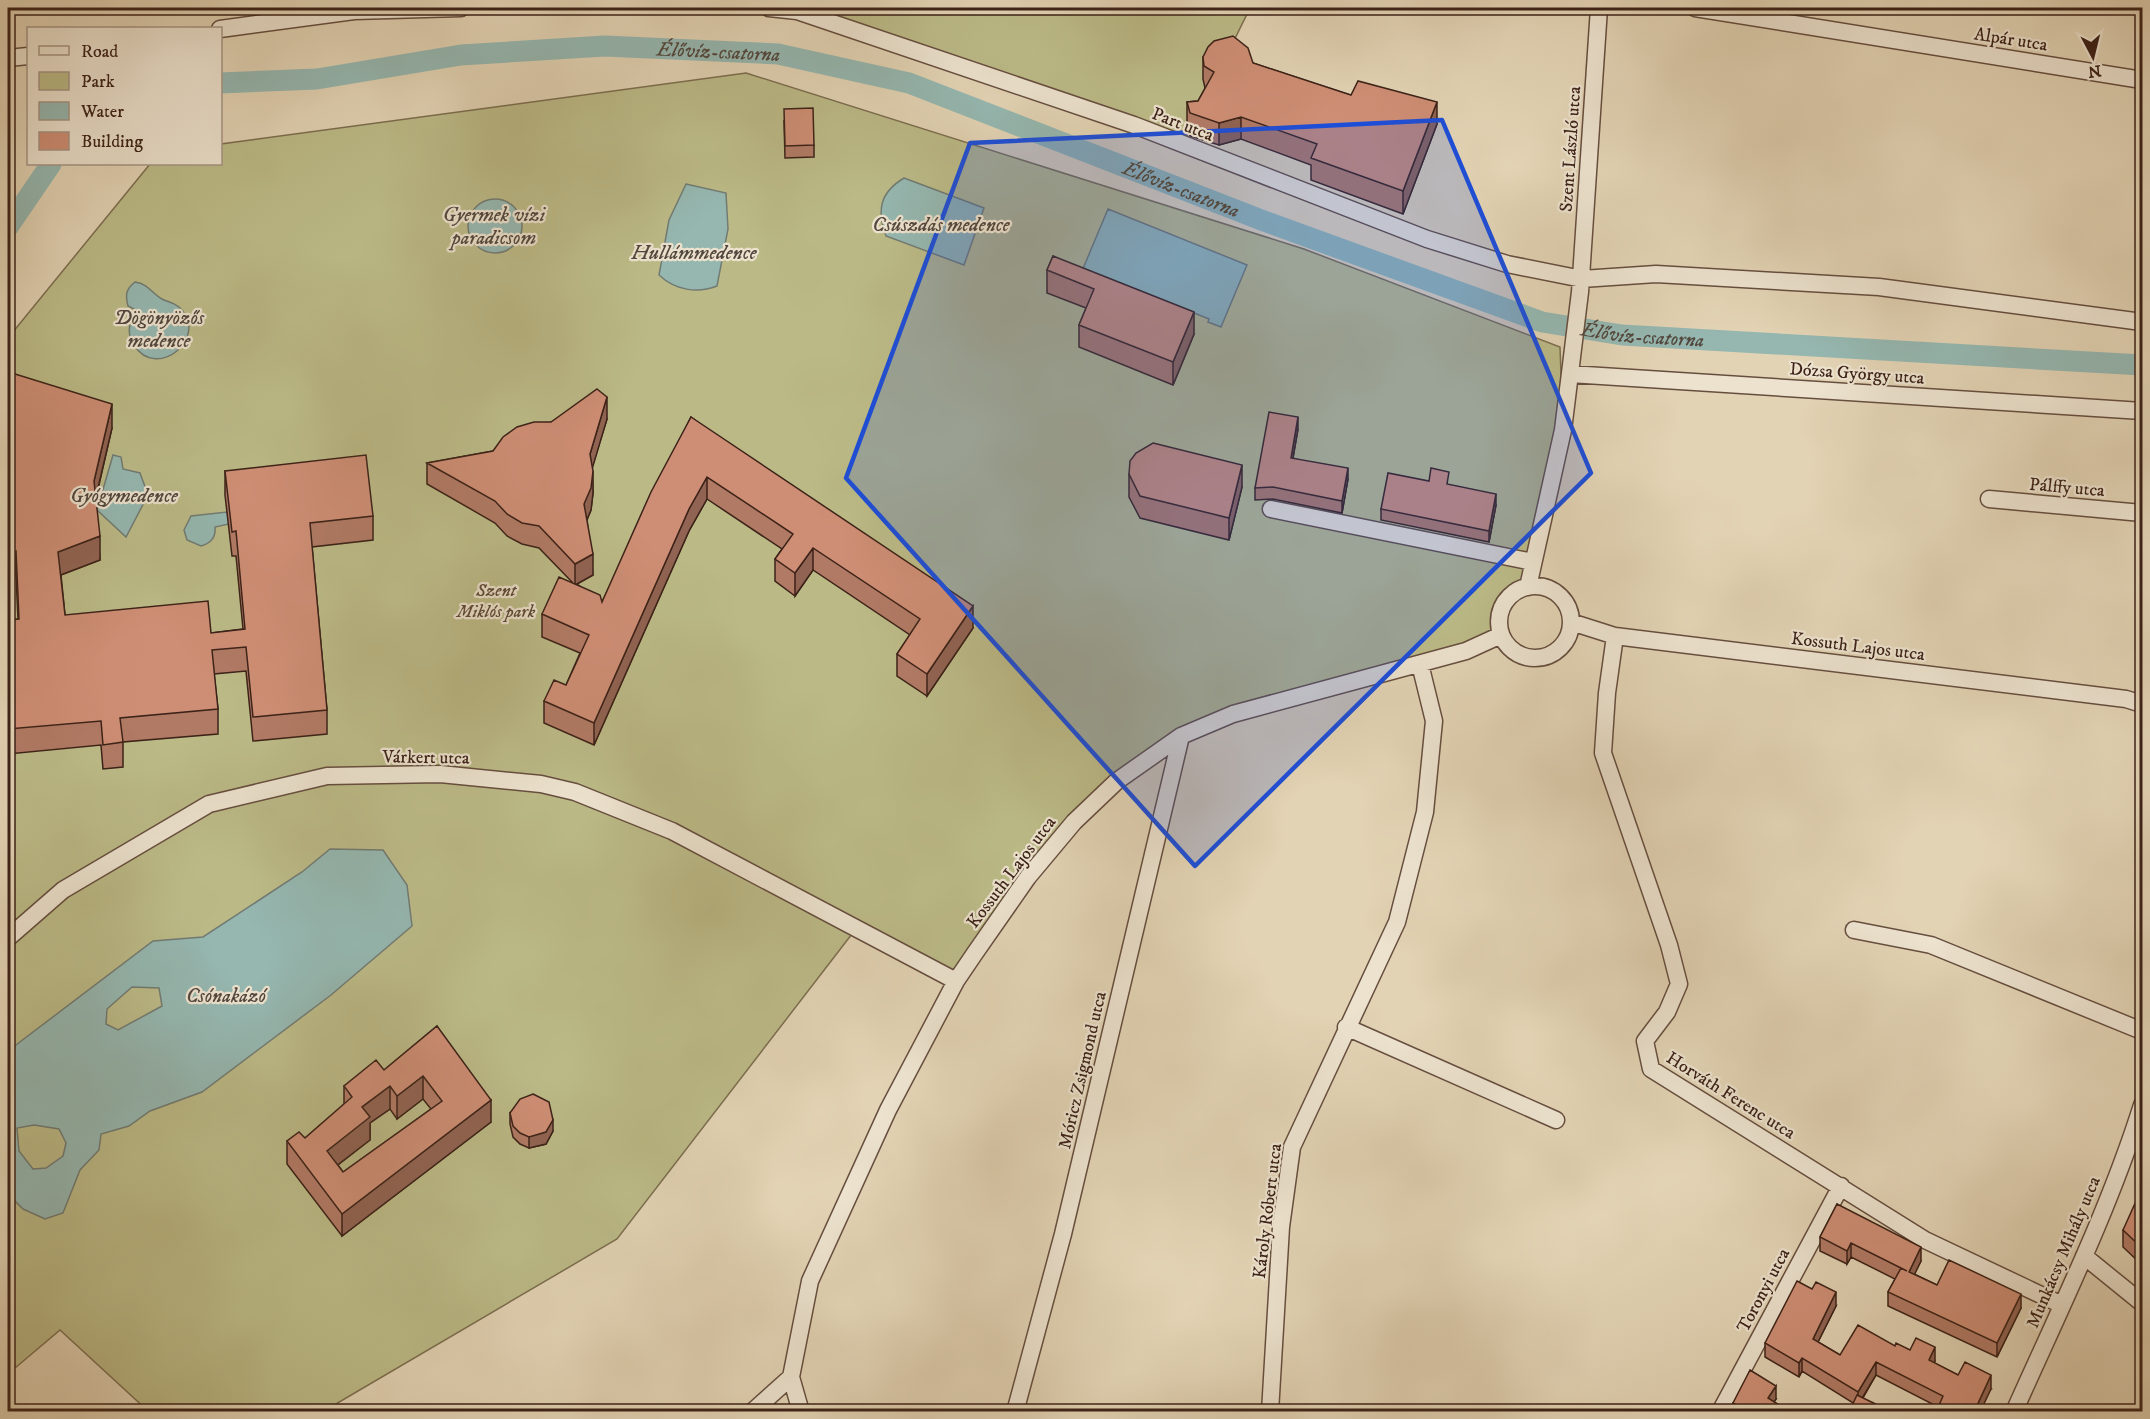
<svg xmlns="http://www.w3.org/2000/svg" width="2150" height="1419" viewBox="0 0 2150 1419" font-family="'IM FELL DW Pica',serif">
<rect width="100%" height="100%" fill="#e2d3b4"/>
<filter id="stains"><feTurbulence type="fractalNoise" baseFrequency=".00333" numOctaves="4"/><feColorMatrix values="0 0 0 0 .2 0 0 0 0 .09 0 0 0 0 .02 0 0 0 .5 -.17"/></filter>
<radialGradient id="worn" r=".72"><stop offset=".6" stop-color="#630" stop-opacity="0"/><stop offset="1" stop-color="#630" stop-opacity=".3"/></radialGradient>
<path fill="#bbba87" stroke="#7c6e50" stroke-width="1.5" d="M769,8h481l-67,136z
M746,73l558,176 256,98 3,83 -35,157 -12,4 -16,19 1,25 -320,101 -107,86 -118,159 -101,-51 -238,309 -293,172h-176l-88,-81 -52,44v-1036l142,-174h70l1,-20z"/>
<path fill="#95b7b0" stroke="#717b73" stroke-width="1.5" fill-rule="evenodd" d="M904,178l80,30 -20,57 -78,-29c-9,-25 -7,-43 18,-58z
M686,184l40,9 2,36 -11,57c-20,8 -42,4 -58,-11l10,-55z
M468 226a27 27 0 1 1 54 0a27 27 0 1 1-54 0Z
M1108,209l139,56 -26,62 -13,-5 1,-3 -112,-45 -15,-3z
M135,282c14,2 16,11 27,17 6,3 11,3 17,8 32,29 -22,75 -45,38 -8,-12 -5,-24 2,-35l-8,-4c-3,-11 -2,-17 7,-24z
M113,455l8,2 2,12 17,4 8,22 -22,42 -29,-27z
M227,512l2,12 -14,3c1,10 -3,16 -14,19l-14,-6 -3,-10 7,-14z
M330,849l53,1 24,35 5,41 -81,69 -129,97 -52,19 -21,15 -28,8 -2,16 -19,20 -17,43 -18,6 -22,-10 -15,-15v-143l145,-110 50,-4 99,-65zM132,987l27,1 3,18 -44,24 -12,-6 1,-15zM34,1125l25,4 7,14 -3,13 -17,12 -13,1 -14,-18 -2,-23z"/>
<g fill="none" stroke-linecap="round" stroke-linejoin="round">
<g stroke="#95b7b0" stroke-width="21">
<path id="s1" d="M220,83l97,-4 144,-24 144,-9 173,8 131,29 355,138 278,101 80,13 520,30"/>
<path d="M8,227l43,-63"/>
</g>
<defs>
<path id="street" d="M769,8l28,3 337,114 293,114 80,25 75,15 74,-5 223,13 263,35
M1695,8l447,72
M220,29l134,-18 107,-3
M8,58l20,-2
M1570,374l572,37
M1989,499l153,14
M1271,509l262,53
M1499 622a36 36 0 1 1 72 0a36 36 0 1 1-72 0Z
M1528,587l35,-157 17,-138 19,-284
M1571,622l44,14 511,63 16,5
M1615,636l-8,57 -4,60 66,192 10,39 -12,28 -22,29 6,28 274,171 137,65
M1854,930l77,15 211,86
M8,938l55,-48 146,-86 118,-28 113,-2 101,10 34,8 97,39 284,150
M1346,1027l210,93
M2084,1256l58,47
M752,1412l39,-35
M801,1412l-10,-35 19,-96 78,-171 68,-129 19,-28 53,-76 46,-55 43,-41 64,-45 52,-22 233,-63 35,-16
M1015,1412l48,-178 118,-498
M1270,1412l11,-185 11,-80 105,-225 28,-110 9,-91 -14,-57
M1720,1412l121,-226
M2014,1412c45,-101 95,-202 128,-307"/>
</defs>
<use href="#street" stroke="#664e3f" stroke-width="19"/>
<use href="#street" stroke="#ece2ce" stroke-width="16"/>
</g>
<path fill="#b17a65" stroke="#3c2218" stroke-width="1.5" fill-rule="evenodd" d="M1203,57l50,6 184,61 -34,90 -92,-34v-15l-70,-26 -22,6 -29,-9 -3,-12v-22l11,-1 7,-13 -2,-9z
M784,121l30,24v12l-29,1z
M1053,256l141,78 -21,51 -94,-38v-22l7,-17 -39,-15v-23z
M8,380l104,48 -16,70 4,62 -39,15 4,40 146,18 32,-4 -7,-73h-4l-7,-61v-24l148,45v24l-61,7 15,163v24l-74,7 -7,-70 -32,3 4,35v25l-95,8v25l-20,2 -2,-24 -93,9v-134l10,-1 -2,-43 -8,2z
M691,417l282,211 -46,68 -30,-20v-22l13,-19 -97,-65 -18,26 -20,-15v-22l7,-10 -75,-50 -18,32 -95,214 -50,-22v-22l22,-16 14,-32 -38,-16v-23l30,-32 -33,-34 -17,-4 -15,-8 -12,-13 -68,-39v-21l66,-12 58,-29 56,-3 -15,48 1,26 -2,17 -4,10 6,55 -16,9 25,18z
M1298,429l-5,29 55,21 -6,34 -69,-14 -18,1v-12z
M1129,474l113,13 -13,53 -89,-22 -11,-21z
M1429,481l20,4 47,20 -7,37 -108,-22v-11z
M437,1026l54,96 -149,114 -55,-72v-23l18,-3 39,-34v-18l40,-16zM423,1099l8,10 -88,63 -5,-7 32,-25v-17l20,-14 7,10z
M510,1113l43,18 -7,13 -17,4 -9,-4 -7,-7 -3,-13z
M2142,1203v62l-19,-18v-17z
M1837,1204l84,57 -7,13 23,11 84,23 -24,49 -109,-51v-14l7,-13 -44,-22 -4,7 -27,-13v-14z
M1836,1306l-18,36 22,13 55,-9 15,4 25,11 -1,2 24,12 33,14 -53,18 -62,-32 -13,23 -10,5 -51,-32 -3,6 -34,-20v-14z
M1776,1399l-2,3 16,10h-57v-9z"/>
<path fill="#906352" stroke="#3c2218" stroke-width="1.5" d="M1437,102v22l-34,90v-23z
M1241,117v22l-22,6v-22z
M1194,312v22l-21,51v-23z
M607,397v22l-17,57v-22z
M112,404v24l-18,77v-24z
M1298,417v12l-7,40v-11z
M1242,465v22l-13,53v-22z
M1348,468v11l-6,34v-12z
M593,471v22l-2,17 -7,16v-22z
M707,477v22l-18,32 -95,214v-22l95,-214z
M1496,494v11l-7,37v-11z
M100,536v24l-42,16v-24z
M813,548v22l-18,26v-23z
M16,551v25l-8,2v-25z
M593,554v21l-18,10v-21z
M973,606v22l-46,68v-22z
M423,1076v23l-26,20v-23z
M390,1086v23l-20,14v17l-43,33v-22l35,-44z
M491,1100v22l-149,114v-22z
M553,1120v11l-7,13 -17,4v-11z
M1851,1243v14l-4,7v-13z
M1921,1247v14l-12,25v-14z
M1836,1292v14l-23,46v-13z
M2021,1294v14l-24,49v-14z
M1935,1347v14l-6,12v-13z
M1802,1358v13l-3,6v-14z
M1876,1362v13l-18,30v-13z
M1991,1375v14l-11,23h-6z
M1776,1386v13l-8,12v-13z"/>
<path fill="#ce8e75" stroke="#3c2218" stroke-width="1.5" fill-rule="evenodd" d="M1233,36l15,12 5,15 98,32 7,-14 79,21 -34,89 -92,-33 6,-14 -76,-27 -22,6 -29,-10 -3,-11 11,-1 16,-29 -10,-6 -1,-9 5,-10 6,-6z
M813,108l1,37 -29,1 -1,-37z
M1053,256l141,56 -21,50 -94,-37 15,-36 -47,-19z
M15,374l97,30 -18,77 6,55 -42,16 7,63 143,-14 3,32 34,-4 -9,-98 -4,1 -7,-61 141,-16 7,61 -63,7 17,187 -74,7 -7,-70 -34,3 6,59 -98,9 3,24 -20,3 -2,-24 -93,8v-109l11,-1 -3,-68 -8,2v-173z
M597,389l10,8 -17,57 3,17 -2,17 -7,16 9,50 -18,10 -36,-38 -17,-3 -15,-9 -12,-13 -68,-38 66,-12 10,-14 14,-10 17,-5h17z
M1269,412l29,5 -7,41 57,10 -6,33 -69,-14 -18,1z
M691,417l282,189 -46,68 -30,-20 23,-35 -107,-71 -18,25 -20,-14 18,-25 -86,-57 -18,32 -95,214 -50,-22 10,-21 12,5 23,-50 -47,-21 17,-37 41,18 2,7 49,-110z
M1153,443l89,22 -13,53 -89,-22 -11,-22 1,-13 6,-8z
M1431,468l18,4 -2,12 49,10 -7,37 -108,-22 7,-36 41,8z
M437,1026l54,74 -149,114 -55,-73 12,-9 6,6 47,-41 -8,-11 32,-26 8,10zM423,1076l19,25 -99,71 -16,-21 43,-34 -8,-10 28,-21 7,10z
M533,1094l16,8 4,18 -7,12 -17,5 -9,-4 -7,-7 -3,-13 10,-14z
M2137,1199l5,4v45l-19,-18z
M1837,1204l84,43 -12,25 28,13 12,-25 72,34 -24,49 -109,-51 13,-24 6,3 -56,-28 -4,8 -27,-14z
M1797,1281l15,8 4,-7 20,10 -23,47 27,16 18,-30 37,21 1,-3 14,7 6,-12 19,9 -6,13 29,15 7,-13 26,13 -17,37h-38l7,-16 -67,-34 -18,30 -56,-34 -3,5 -34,-20z
M1750,1370l26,16 -8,12 22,14h-43l-14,-9z
M1857,1395l35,17h-43z"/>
<path fill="#1d4ed8" fill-opacity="0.2" stroke="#1d4ed8" stroke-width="4.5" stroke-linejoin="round" d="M1442,120l149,353 -396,393 -349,-388 124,-335z"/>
<g text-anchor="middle" stroke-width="4.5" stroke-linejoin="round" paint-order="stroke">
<g font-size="18" fill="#3c2218" stroke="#ece2ce">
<text transform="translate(2011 39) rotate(9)" y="6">Alpár utca</text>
<text transform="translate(1183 124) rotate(21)" y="6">Part utca</text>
<text transform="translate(1570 149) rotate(-86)" y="6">Szent László utca</text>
<text transform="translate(1857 373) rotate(4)" y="6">Dózsa György utca</text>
<text transform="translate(2067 487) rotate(5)" y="6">Pálffy utca</text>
<text transform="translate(1858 646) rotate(7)" y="6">Kossuth Lajos utca</text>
<text transform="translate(426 757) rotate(1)" y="6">Várkert utca</text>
<text transform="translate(1011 872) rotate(-53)" y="6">Kossuth Lajos utca</text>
<text transform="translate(1082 1070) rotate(-77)" y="6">Móricz Zsigmond utca</text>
<text transform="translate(1731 1095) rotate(32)" y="6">Horváth Ferenc utca</text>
<text transform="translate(1267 1211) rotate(-83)" y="6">Károly Róbert utca</text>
<text transform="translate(2063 1252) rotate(-67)" y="6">Munkácsy Mihály utca</text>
<text transform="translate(1763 1290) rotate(-62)" y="6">Toronyi utca</text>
</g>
<g font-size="18" font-style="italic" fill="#5c4834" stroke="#ece2ce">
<text x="496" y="596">Szent<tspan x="496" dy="21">Miklós park</tspan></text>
</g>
<g font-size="20" font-style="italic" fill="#52473e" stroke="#ece2ce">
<text dy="7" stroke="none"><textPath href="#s1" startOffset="501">Élővíz-csatorna</textPath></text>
<text dy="7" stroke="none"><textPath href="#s1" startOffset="987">Élővíz-csatorna</textPath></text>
<text x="494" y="221">Gyermek vízi<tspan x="494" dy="23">paradicsom</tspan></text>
<text x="941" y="231">Csúszdás medence</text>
<text x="694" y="259">Hullámmedence</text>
<text x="159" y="324">Dögönyözős<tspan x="159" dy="23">medence</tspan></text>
<text dy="7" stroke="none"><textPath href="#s1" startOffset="1473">Élővíz-csatorna</textPath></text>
<text x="124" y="502">Gyógymedence</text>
<text x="226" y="1002">Csónakázó</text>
</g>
</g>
<rect width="2150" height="1419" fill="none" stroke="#e2d3b4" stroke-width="30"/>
<rect x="9" y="9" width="2132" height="1401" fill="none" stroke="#3c2218" stroke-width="3"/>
<rect x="15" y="15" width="2120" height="1389" fill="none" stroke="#3c2218" stroke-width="1.5"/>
<rect x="27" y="27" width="195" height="138" fill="#ece2ce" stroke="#a69585" stroke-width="1.5"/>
<rect x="39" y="46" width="30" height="9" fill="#ece2ce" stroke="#a69585" stroke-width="1.5"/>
<text x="81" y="57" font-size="18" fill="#3c2218">Road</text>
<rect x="39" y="72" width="30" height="18" fill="#bbba87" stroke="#a69585" stroke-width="1.5"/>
<text x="81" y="87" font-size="18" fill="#3c2218">Park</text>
<rect x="39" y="102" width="30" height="18" fill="#95b7b0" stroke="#a69585" stroke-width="1.5"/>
<text x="81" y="117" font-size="18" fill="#3c2218">Water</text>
<rect x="39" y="132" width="30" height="18" fill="#ce8e75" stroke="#a69585" stroke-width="1.5"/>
<text x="81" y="147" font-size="18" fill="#3c2218">Building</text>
<g transform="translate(2093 57) rotate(173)" stroke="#ece2ce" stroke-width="4.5" paint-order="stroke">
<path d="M0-4.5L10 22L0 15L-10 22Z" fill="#3c2218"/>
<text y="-9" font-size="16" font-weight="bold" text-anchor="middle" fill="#3c2218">N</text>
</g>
<rect width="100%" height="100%" filter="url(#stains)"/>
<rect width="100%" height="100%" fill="url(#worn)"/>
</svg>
